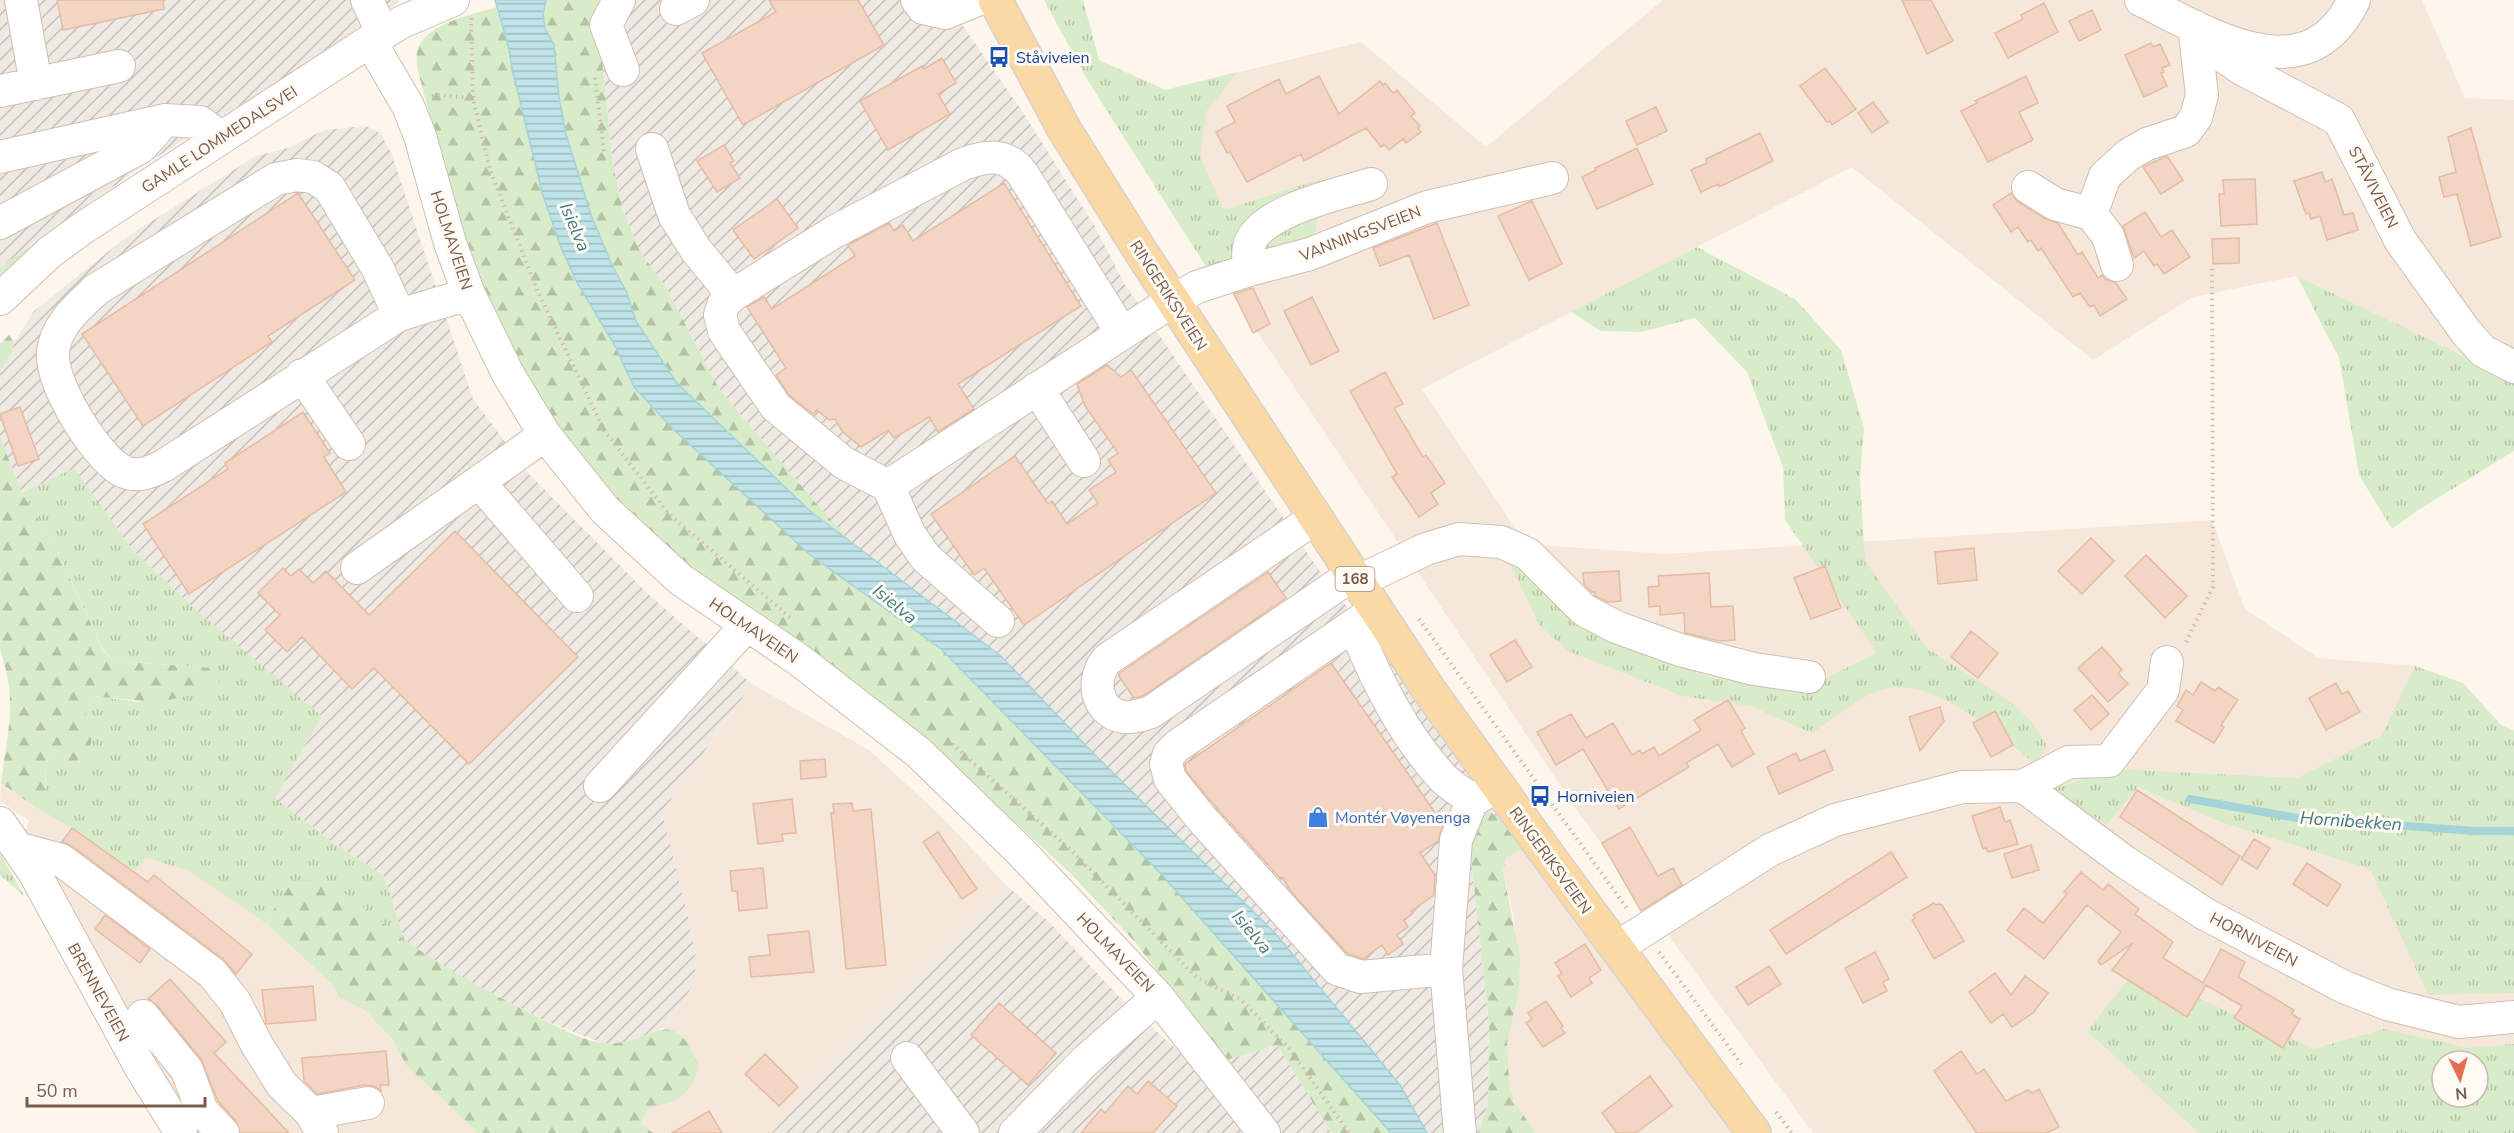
<svg xmlns="http://www.w3.org/2000/svg" width="2514" height="1133" viewBox="0 0 2514 1133" font-family="'Nunito Sans',sans-serif">
<defs>
<pattern id="industrial-furrows" width="10" height="10" patternUnits="userSpaceOnUse" patternTransform="scale(1.5)"><rect width="10" height="10" fill="#efe9e4"/><path d="M-1 1l2-2M0 10L10 0M9 11l2-2" fill="none" stroke="#c7c0bb"/></pattern>
<pattern id="grass-tufts" width="24" height="20" patternUnits="userSpaceOnUse" patternTransform="scale(1.5)"><rect width="24" height="20" fill="#d8ecc9"/><path d="M3 7l-1-3M5 7V3M7 7l1-3M15 17l-1-3M17 17v-4M19 17l1-3" fill="none" stroke="#b4c2a5"/></pattern>
<pattern id="forest-firs" width="22" height="20" patternUnits="userSpaceOnUse" patternTransform="scale(1.5)"><rect width="22" height="20" fill="#d8ecc9"/><path d="M5 1l3.5 6h-7zM16 11l3.5 6h-7z" fill="#b4c2a5"/></pattern>
<pattern id="water-rules" width="6" height="5" patternUnits="userSpaceOnUse" patternTransform="scale(1.5)"><rect width="6" height="5" fill="#bfe3e8"/><path d="M0 2.5h6" fill="none" stroke="#a0bbbe"/></pattern>
</defs>
<rect width="100%" height="100%" fill="#fdf6ec"/>
<path fill="#f5e8da" fill-rule="evenodd" d="M1663,0h759l43,98 49,2v280l-217,-104 -104,21 -100,63 -241,-193 -430,222 104,155 140,10 546,-34 33,89 73,49 97,8 48,17 38,42 13,5v403h-701l-237,-324 -491,-735 13,-14 68,30 195,-48 125,105zM2442,1061h36v36h-36z
M752,684l117,66 71,65 67,71 -164,164 -71,83h-119l-12,-10 6,-14 24,-6 2,-72 -10,-3 10,-11 23,-59 -8,-42 -24,-94 8,-25z
M1,783l37,26 34,19 61,43 13,-13 41,12 81,55 66,61 7,12 25,12 27,30 13,25 72,68h-281l-173,-300 5,-12 -29,-20z
M1522,849l149,199 61,85h-196l-22,-31 -5,-20 -2,-39 12,-52 -5,-73 -11,-47 2,-13z"/>
<path fill="url(#industrial-furrows)" d="M0,0h399v2l-50,35 -208,130 -141,100z
M604,0h341l77,111 72,114 30,58 137,202 77,113 32,30 133,193 -11,-8 -23,28 20,182 -1,80 -9,30h-52l-27,-48 -124,-151 -182,-180 -93,-99 -146,-109 -41,-45 -95,-112 -53,-102 -25,-34 -18,-43 -10,-45 -13,-124z
M366,126l15,8 11,21 81,244 56,75 119,120 104,90 -80,113 -8,24 24,95 8,42 -2,25 -21,34 -10,11 -36,15h-25l-54,-21 -91,-47 -52,-34 -21,-65 -53,-35 -56,-43 -80,-189 -63,-60 -58,-80 -52,24 -22,-56v-65l12,-19 2,-11 20,-31 94,-75 128,-80 32,-8 36,-18z
M1007,886l45,39 70,75 66,60h38l51,-15 55,88h-560l71,-83z"/>
<path fill="url(#grass-tufts)" fill-rule="evenodd" d="M1044,0h39l16,60 66,30 72,-18 -31,40 -6,44 24,54 99,-32 -9,63 -104,32 -125,-197z
M50,232l-50,43v-8z
M1697,247l98,52 46,51 23,78 -4,52 5,81 62,87 85,55 19,18 16,25 -11,18c-42,-31 -111,-98 -166,-70 -20,11 -39,27 -58,39l-62,-27 -68,-10 -114,-45 -28,-25 -32,-66 152,98 52,20 91,11 74,-36 -92,-133 -2,-53 -36,-95 -52,-54 -54,14 -40,-1 -30,-19z
M2297,276l217,104v71l-99,61 -23,17 -33,-54 -20,-117z
M74,468l58,81 63,60 127,107 -47,82 56,43 53,35 21,65 -81,-60 -53,33 -3,11 -81,-55 -41,-12 -12,14 -62,-44 -34,-19 8,-19 -1,-27 7,-7 12,7 20,-2 8,-25 -6,-21 5,-19 48,6 76,-34 -102,-7 -10,-12 -49,-105 -32,-51z
M2415,666l48,17 38,42 13,6v262l-86,2 -58,-126 -146,-46 -86,-36 -32,38 -53,-36 61,-20 183,9 85,-43z
M0,852l24,44 -24,-21z
M2135,971l179,78 70,-20 85,19 45,-4v89h-315l-112,-102zM2442,1061h36v36h-36z"/>
<path fill="url(#forest-firs)" d="M546,0h58l-4,41 13,124 10,45 18,43 25,34 53,102 95,112 41,45 -45,-35 -134,-129 -40,-61 -9,-28 -15,-28 -21,-50 -25,-81 -7,-37 -5,-52 -9,-17 -2,-14z
M496,7l13,42 3,20 30,123 18,53 16,36 38,63 20,43 38,41 137,126 132,95 220,225 230,259h-59l-55,-88 -51,15 -92,-119 -64,-68 -79,-73 -95,-85 -214,-149 -59,-60 -76,-94 -21,-35 -41,-79 -31,-92 -36,-135c-1,-6 -2,-14 -1,-19 6,-28 55,-37 79,-45z
M9,335l5,7 -2,11 -12,19v-28z
M0,437l22,56 32,51 49,106 10,11 102,7 5,14c-47,26 -78,19 -129,14l-5,19 6,20 -2,14 -6,12 -20,2 -12,-7 -7,7 1,28 -8,18 -37,-26c4,-34 13,-68 7,-103 -2,-10 -5,-21 -8,-32z
M1492,813l11,8 19,28 -16,9 -3,13 17,87 -1,33 -12,52 2,39 5,20 22,31h-57l9,-30 1,-80 -20,-182 11,-27z
M302,881c7,0 17,-2 23,1 23,9 58,43 81,59 41,29 85,52 130,75 17,9 48,25 67,27 48,5 68,-46 96,23 -10,32 -21,35 -52,43l-6,14 12,10h-175l-72,-68 -13,-25 -27,-29 -25,-13 -7,-12 -66,-61 3,-11 17,-26z"/>
<path fill="url(#water-rules)" stroke="#a5d3da" stroke-width="1.5" d="M495,0h51l-3,14 2,14 9,17 5,52 7,37 25,81 21,50 15,28 9,28 40,61 134,129 191,145 93,98 182,180 124,151 27,48h-36l-230,-259 -220,-225 -132,-95 -137,-126 -38,-41 -20,-43 -38,-63 -16,-36 -18,-53 -30,-123 -3,-20z"/>
<g fill="none" stroke-linecap="round" stroke-linejoin="round">
<path stroke="#a5d3da" stroke-width="8" d="M2190,799l107,19 178,13h39"/>
</g>
<path fill="#f3d5c3" stroke="#e6bba3" stroke-width="1.5" d="M57,0h106l1,9 -101,21z
M769,0h89l26,45 -141,80 -41,-72 74,-41z
M1902,0h29l22,41 -26,13z
M2044,3l14,29 -50,26 -13,-25 28,-14 -2,-4z
M2092,10l9,20 -22,11 -10,-20z
M2151,43l2,4 7,-3 10,21 -8,3 2,4 -3,1 6,13 -23,11 -19,-42z
M942,58l14,25 -18,11 12,20 -62,36 -28,-49 62,-35 2,3z
M1825,68l31,41 -24,16 -2,-4 -3,1 -27,-36z
M1319,76l20,38 41,-33 3,4 2,-2 8,10 4,-3 18,23 -4,3 9,10 -2,2 3,4 -15,11 -3,-4 -14,11 -5,-6 -3,3 -15,-19 -62,33 -3,-7 -54,28 -17,-30 -3,1 -11,-21 19,-10 -8,-16 52,-27 7,15z
M2026,76l12,27 -19,9 14,28 -45,22 -27,-51 16,-8 -2,-2z
M1873,102l15,20 -16,11 -14,-20z
M1656,107l11,24 -30,14 -11,-24z
M2471,128l30,109 -30,9 -14,-52 -13,3 -5,-20 17,-5 -8,-35z
M1760,133l13,28 -54,26 -1,-3 -17,8 -10,-22 16,-7 -1,-4z
M724,145l10,16 -4,2 10,15 -23,14 -20,-31z
M1637,148l16,36 -56,25 -15,-32 14,-7 -1,-2z
M2167,156l16,24 -22,14 -18,-27z
M2322,172l3,10 7,-3 12,36 9,-2 5,17 -31,10 -7,-24 -9,3 -2,-6 -3,1 -12,-33z
M2255,179l2,45 -36,2 -2,-32h5l-1,-14z
M1004,183l77,123 -123,78 16,25 -36,23 -9,-15 -35,21 -6,-8 -27,17 -19,-16 -7,-12 -6,1 -12,-10 -4,4 -24,-19 -13,-20 10,-7 -39,-61 17,-10 8,12 83,-53 -7,-11 41,-22 5,8 9,-6 10,16z
M298,193l57,87 -87,56 4,6 -129,84 -61,-92z
M2011,193l7,9 28,17 12,4 20,32 4,-3 16,26 4,-3 3,4 11,4 11,16 -27,17 -6,-11 -4,2 -10,-14 -7,4 -32,-49 -3,3 -7,-11 -3,2 -10,-15 -7,5 -18,-27z
M777,199l21,29 -44,31 -21,-29z
M1532,201l30,63 -33,16 -31,-64z
M2145,212l16,25 11,-7 18,27 -26,17 -7,-10 -3,2 -10,-15 -10,7 -11,-32z
M1437,223l32,82 -35,14 -25,-64 -29,11 -7,-18z
M2239,238v25l-26,1 -1,-25z
M1253,288l17,36 -17,9 -19,-39z
M1312,297l27,54 -28,14 -27,-54z
M1107,365l14,12 10,-7 85,123 -192,132 -40,-57 -10,7 -43,-61 84,-58 33,48 4,-3 15,23 31,-21 -9,-13 27,-18 -8,-12 10,-7 -33,-47 -8,-22z
M1385,372l18,32 -9,4 29,49 3,-2 19,28 -14,10 7,11 -19,13 -27,-40 5,-3 -47,-83z
M20,407l19,52 -21,7 -18,-52z
M303,412l27,41 -6,4 22,35 -157,102 -46,-70 85,-55 -3,-6z
M455,531l123,126 -109,107 -95,-96 -22,21 -50,-52 -15,15 -22,-22 15,-15 -22,-22 25,-25 8,8 8,-7 14,14 13,-12 43,44z
M2091,538l23,23 -32,33 -24,-23z
M1974,548l3,32 -39,4 -3,-32z
M2146,555l41,41 -22,22 -40,-42z
M1825,566l16,42 -30,11 -17,-41z
M1619,571l2,30 -13,1 -13,-6v-4h-3l-8,-8 -1,-11z
M1268,572l18,26 -143,98 -9,2 -16,-23 3,-3z
M1709,573l2,34 22,-1 2,34 -16,1 -34,-8 -1,-20 -24,2v-9l-11,1 -1,-20 11,-1 -1,-10z
M1971,631l27,22 -20,25 -27,-21z
M1515,640l17,27 -25,15 -17,-27z
M2102,647l20,23 -4,3 10,11 -20,18 -30,-34z
M1331,663l112,161 -5,17 -18,12 15,22 -1,20 -23,16 2,2 -9,7 4,7 -11,8 6,9 -15,11 -6,-10 -19,14 -16,-6 -55,-60 -10,-16 -2,1 -65,-72 -29,-35 -1,-7z
M2201,682l14,9 3,-4 20,13 -17,25 3,2 -10,16 -38,-22 7,-11 -6,-4 9,-16 7,5z
M2336,683l6,11 6,-3 12,21 -34,18 -17,-32z
M2092,695l17,19 -18,16 -17,-20z
M1728,700l17,28 -4,3 13,23 -22,13 -14,-23 -32,19 3,4 -70,42 -36,-60 -27,16 -19,-33 34,-18 15,24 27,-15 19,32 8,-5 2,4 12,-7 5,9 42,-26 -7,-10z
M1940,707l4,14 -24,30 -11,-34z
M1995,711l18,34 -22,12 -18,-34z
M1825,750l8,20 -54,24 -12,-27 29,-14 4,8z
M825,759l1,18 -25,2 -1,-18z
M2137,790l103,66 -18,29 -102,-68z
M792,799l4,34 -14,1 1,7 -25,3 -5,-40z
M852,803l1,8 18,-2 15,156 -40,4 -15,-156h3l-1,-9z
M2000,807l5,15 5,-2 8,24 -30,8 -2,-4 -3,1 -11,-33z
M1630,827l28,49 15,-8 9,17 -41,26 -39,-68z
M72,828l76,54 6,-7 98,79 -16,20 -13,-15 -151,-113 -10,-4z
M938,832l39,57 -15,10 -39,-57z
M2254,839l16,9 -13,21 -16,-10z
M2031,845l8,25 -27,8 -8,-24z
M1891,852l16,25 -121,77 -16,-24z
M2307,863l34,22 -14,21 -34,-22z
M763,868l4,40 -28,3 -2,-20h-5l-2,-20z
M2081,872l22,18 5,-6 31,25 -4,5 38,28 -10,16 40,25 18,-34 24,13 -7,15 56,33 -2,4 8,5 -17,29 -49,-30 8,-12 -36,-21 -19,32 -75,-47 21,-27 -32,22 -3,-4 23,-29 -34,-27 -43,54 -37,-29 17,-22 19,15 24,-29 -3,-2z
M1934,903l2,2 3,-1 3,1 22,36 -30,18 -22,-39 3,-2 -2,-3z
M105,915l45,34 -10,14 -45,-34z
M809,931l5,41 -63,5 -2,-20 21,-2 -2,-20z
M1585,944l16,26 -12,8 3,5 -21,14 -13,-21 4,-3 -7,-10z
M1875,952l14,27 -6,3 4,9 -24,12 -18,-35z
M1769,966l12,18 -33,21 -12,-18z
M1995,973l16,22 14,-19 23,17 -15,20 -21,14 -9,-13 -12,9 -22,-31z
M170,979l56,63 -12,11 75,80h-49l-4,-12 -18,-20 -17,-42 -44,-54 -9,-6z
M313,986l3,34 -50,4 -4,-34z
M1546,1001l17,25 -2,2 4,5 -22,14 -17,-24 6,-4 -4,-6z
M999,1003l57,50 -28,32 -57,-50z
M386,1051l3,34h-9l1,6 -7,-5 -9,-1 -48,9 -13,-13 -2,-23z
M1961,1051l16,23 7,-5 22,32 22,-11 4,3 7,-4 20,38 -12,6h-70l-43,-62z
M765,1054l33,33 -19,19 -34,-32z
M1650,1076l22,30 -36,27h-19l-15,-20z
M1148,1081l29,25 -24,27h-72l20,-24 4,4 23,-27 9,8z
M709,1111l13,22h-50z"/>
<g fill="none" stroke-linecap="round" stroke-linejoin="round">
<defs>
<path id="minor" d="M21,0l15,84
M367,0l16,34
M619,0l-13,25 17,45
M917,0l6,8 22,5 32,-13
M2141,0c69,34 166,97 213,0
M676,9l17,-9
M2212,35l8,19 22,15 97,51 61,120 66,92 17,19 31,16
M370,41l38,65 12,30 30,107 19,51 39,80 37,61 60,75 76,70 118,80 120,93 101,98 138,146 106,136
M0,91l119,-25
M652,149l22,66 22,35 37,45
M0,157l165,-37 35,2 21,16
M2028,187l27,17 36,10 17,22 9,29
M2091,214l14,-38 23,-21 19,-11 39,-13 10,-14 6,-22 -8,-69
M0,223l141,-76 24,-27
M1249,270c0,-7 -2,-17 0,-24 9,-35 91,-52 122,-62
M0,299l50,-47 33,-24 287,-187 32,-19 51,-22
M399,315l-21,-46 -49,-82 -16,-10 -16,-2 -21,4 -179,110c-18,17 -41,35 -44,63 -3,31 41,101 66,117 15,10 30,4 44,-3l236,-151 70,-21
M302,375l47,69
M1037,388l47,73
M479,482l98,114
M888,486l284,-185 25,-14 52,-17 61,-16 117,-47 125,-29
M1315,518l-207,141c-18,18 -13,54 16,58 9,1 18,-2 27,-5l201,-137
M357,568l188,-133
M1357,582l69,-33 33,-10 42,3 27,12 56,56 32,17 64,23 74,19 55,8
M1376,610l-199,136 -8,8 -3,10 4,15 31,39 136,151 24,8 85,-8
M998,621l-72,-63 -16,-23 -22,-49 -44,-23 -68,-56 -52,-76 -4,-16 4,-12 9,-8 101,-63 129,-68c23,-8 42,-12 59,9l100,160
M1354,626c22,53 49,109 89,152 8,8 20,15 29,23l17,-10
M600,786l147,-161
M2023,786l46,-24 40,-1 54,-71 4,-28
M0,823l34,49 107,196 40,65
M20,849l41,11 151,113 23,29 22,43 25,40 29,28 11,20
M1616,948l154,-98 65,-30 127,-33 61,-1 102,76 80,52 139,73 43,17 72,18 55,-5
M143,1016l44,54 15,41 21,22
M907,1058l56,75
M311,1113l57,-10
M1015,1133l69,-71 74,-65
M1460,1133l-14,-164 10,-129 16,-39"/>
<path id="major" d="M995,0l69,129 77,123 288,438 126,175 199,268"/>
</defs>
<use href="#minor" stroke="#d1beb0" stroke-width="34"/>
<use href="#major" stroke="#dad1cd" stroke-width="36"/>
<path stroke="#d9b8a5" stroke-width="4" stroke-dasharray="1.5 4.5" stroke-linecap="butt" d="M471,18l2,80 17,72 48,122 66,138 65,84 123,105
M595,78l9,74
M432,96l4,-1 37,3
M1419,619l209,291
M2186,642l27,-55 -1,-321
M952,744l123,110 122,124 43,21 48,48 61,86
M1659,952l83,113
M1776,1112l16,21"/>
<use href="#minor" stroke="#fff" stroke-width="32"/>
<use href="#major" stroke="#fbd9a5" stroke-width="33"/>
</g>
<defs>
<symbol id="bus-bare" viewBox="-9 -9 18 18"><path d="M-5-6H5V4H4V6H2V4H-2V6H-4V4H-5ZM-3.5-4V0h7V-4ZM-3.5 1.2v1.5H-2V1.2ZM2 1.2v1.5H3.5V1.2Z" fill="#1a4fb4" stroke="#fffaf3" stroke-width="2.5" paint-order="stroke"/></symbol>
<symbol id="shop-bare" viewBox="-9 -9 18 18"><path d="M-5-2.5h2.3a2.7 3.5 0 0 1 5.4 0H5L5.5 6h-11ZM-1.5-2.5h3a1.5 2.3 0 0 0-3 0Z" fill="#3f7fe0" stroke="#fffaf3" stroke-width="2.5" paint-order="stroke"/></symbol>
</defs>
<g fill-rule="evenodd">
<use href="#bus-bare" x="984" y="42" width="30" height="30"/>
<use href="#bus-bare" x="1525" y="781" width="30" height="30"/>
<use href="#shop-bare" x="1303" y="802" width="30" height="30"/>
</g>
<g text-anchor="middle" stroke-width="6" stroke-linejoin="round" paint-order="stroke">
<rect fill="#fffaf3" stroke="#a28b7f" stroke-width="1.5" x="1335.5" y="567" width="39" height="24" rx="4.5"/>
<g font-size="15" font-weight="bold" fill="#7a5c4d">
<text x="1355" y="584">168</text>
</g>
<g font-size="16" fill="#164399" stroke="#fffaf3" text-anchor="start">
<text x="1016" y="63">Ståviveien</text>
<text x="1557" y="802">Horniveien</text>
</g>
<g font-size="16" fill="#7a5c4d" stroke="#fffaf3">
<text transform="translate(219 139) rotate(-33)" y="6">GAMLE LOMMEDALSVEI</text>
<text transform="translate(2374 187) rotate(63)" y="6">STÅVIVEIEN</text>
<text transform="translate(1360 233) rotate(-21)" y="6">VANNINGSVEIEN</text>
<text transform="translate(452 240) rotate(72)" y="6">HOLMAVEIEN</text>
<text transform="translate(1169 295) rotate(57)" y="6">RINGERIKSVEIEN</text>
<text transform="translate(754 630) rotate(34)" y="6">HOLMAVEIEN</text>
<text transform="translate(1551 860) rotate(54)" y="6">RINGERIKSVEIEN</text>
<text transform="translate(2254 939) rotate(28)" y="6">HORNIVEIEN</text>
<text transform="translate(1116 952) rotate(46)" y="6">HOLMAVEIEN</text>
<text transform="translate(99 992) rotate(61)" y="6">BRENNEVEIEN</text>
</g>
<g font-size="16" fill="#366cbe" stroke="#fffaf3" text-anchor="start">
<text x="1335" y="823">Montér Vøyenenga</text>
</g>
<g font-size="18" font-style="italic" fill="#437c86" stroke="#fffaf3">
<text transform="translate(575 227) rotate(67)" y="6">Isielva</text>
<text transform="translate(895 604) rotate(39)" y="6">Isielva</text>
<text transform="translate(2351 821) rotate(4)" y="6">Hornibekken</text>
<text transform="translate(1252 932) rotate(50)" y="6">Isielva</text>
</g>
</g>
<g transform="translate(2460 1079) rotate(175)"><circle r="28" fill="#fffaf3" stroke="#cabbb1" stroke-width="1.5"/>
<path d="M0-4.5L10 22L0 15L-10 22Z" fill="#e76f51"/>
<text y="-9" font-size="16" font-weight="bold" text-anchor="middle" fill="#7a5c4d">N</text>
</g>
<path d="M27 1097v9h178v-9" fill="none" stroke="#7a5c4d" stroke-width="3"/>
<text x="36" y="1097" font-size="18" fill="#7a5c4d" stroke="#fffaf3" stroke-width="4.5" paint-order="stroke">50 m</text>
</svg>
